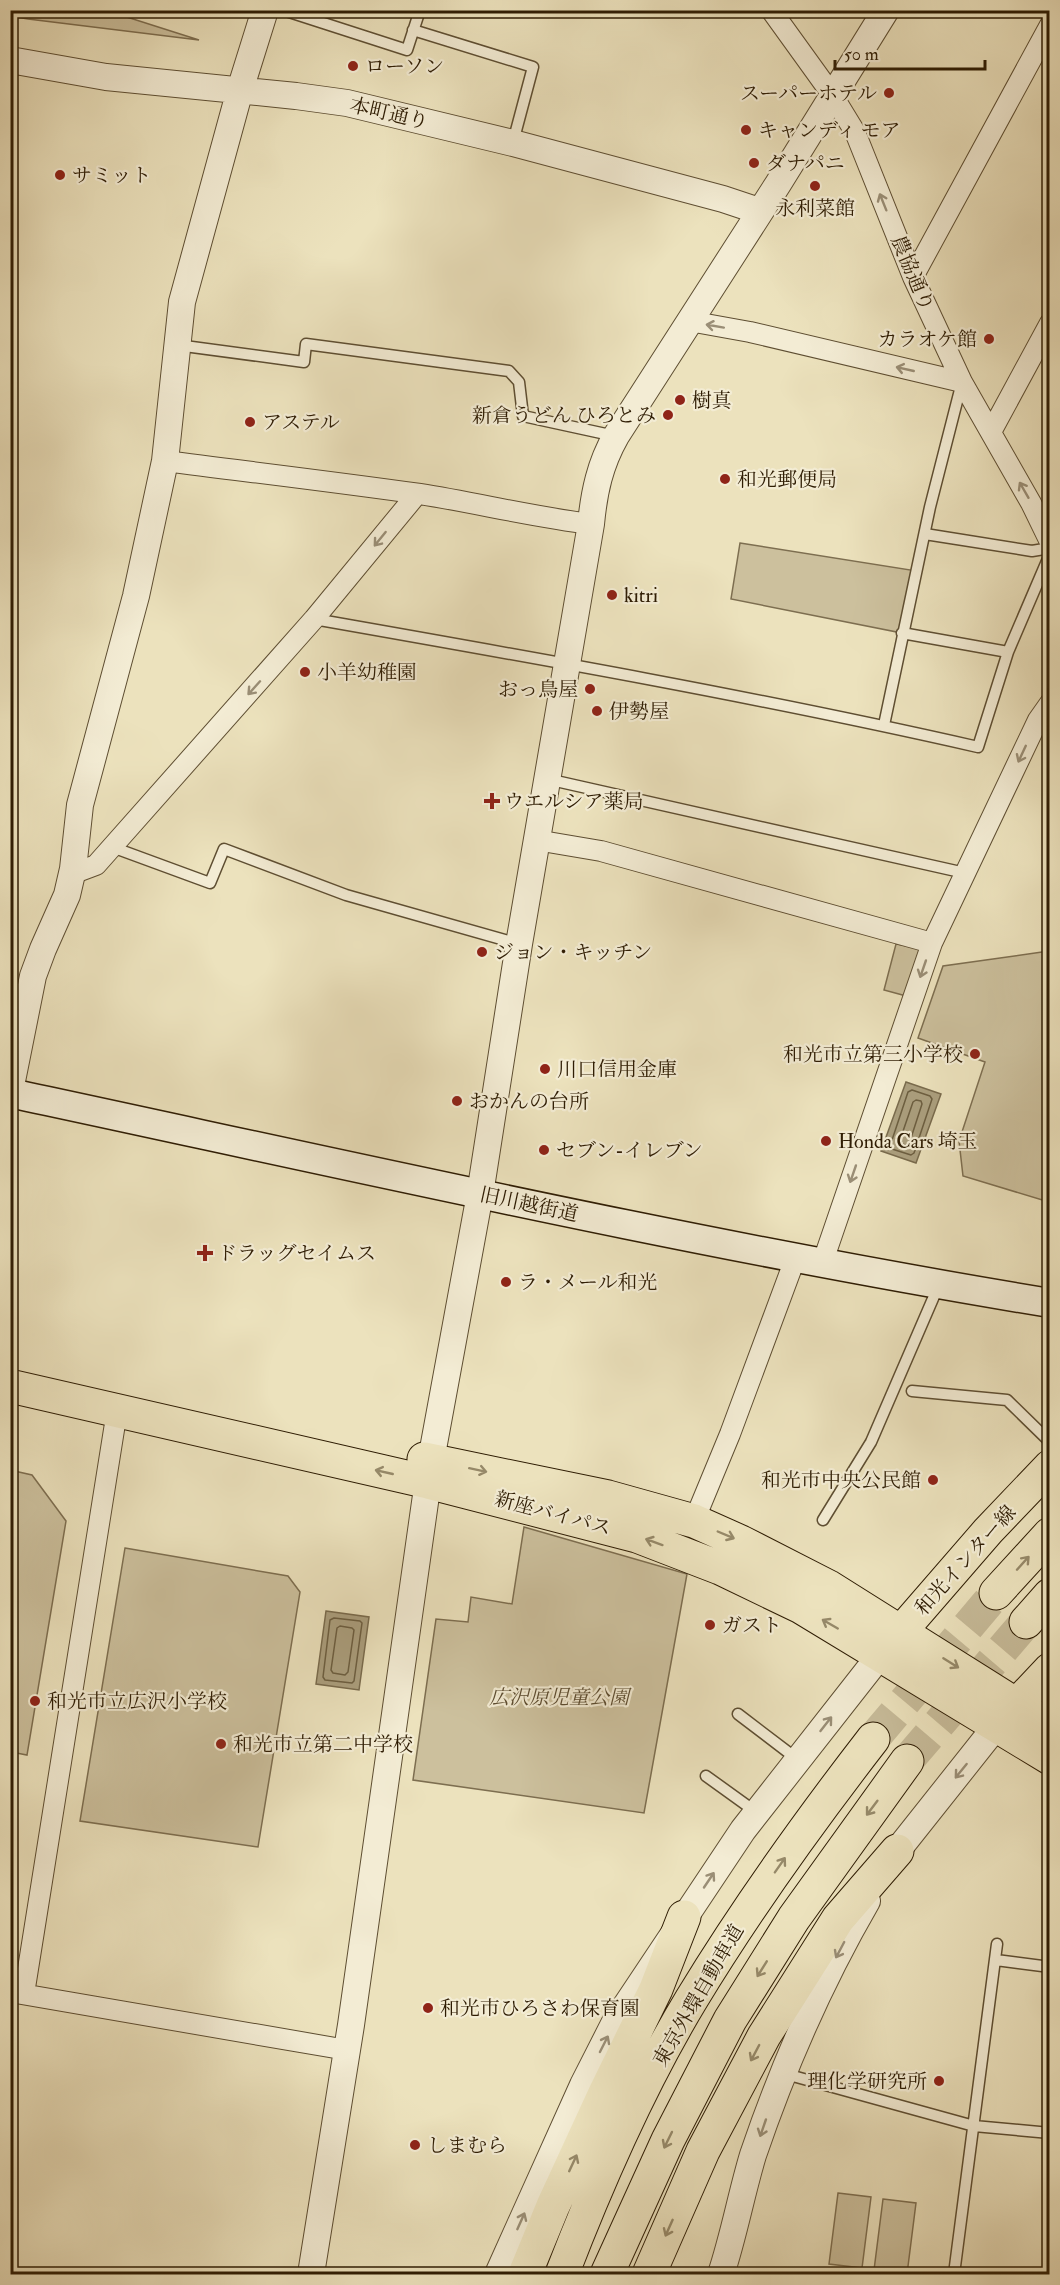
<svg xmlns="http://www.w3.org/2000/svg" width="1060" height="2285" viewBox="0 0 1060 2285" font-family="'IM FELL Double Pica','Noto Serif JP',serif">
<rect width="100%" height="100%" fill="#ece2bd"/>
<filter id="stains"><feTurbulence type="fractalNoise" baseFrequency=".00333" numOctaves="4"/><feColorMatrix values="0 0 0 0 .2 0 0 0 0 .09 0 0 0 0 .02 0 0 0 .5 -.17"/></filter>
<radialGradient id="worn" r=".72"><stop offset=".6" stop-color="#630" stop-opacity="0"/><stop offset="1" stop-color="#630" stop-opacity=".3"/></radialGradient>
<path fill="#ccc09d" stroke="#7d6e50" stroke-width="1.5" d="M10,11h98l91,29 -171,-21 -17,-3z
M740,543l177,28 -15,62 -171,-34z
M896,944l23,4 3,5 -12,44 -26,-7z
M1049,951h1l-1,251 -86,-26 -4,-35 26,-79 -67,-24 25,-72z
M10,1470l22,5 34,46 -39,234 -16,-3z
M524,1527l163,47 -43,239 -231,-33 23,-161 32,3 3,-25 41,7z
M125,1548l163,28 12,16 -42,255 -178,-26z
M838,2193l33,4 -9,71 -33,-4z
M883,2199l33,4 -9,71 -33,-4z"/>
<path fill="#ab9f7e" stroke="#796b4d" stroke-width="1.5" d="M906,1082l35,12 -25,69 -35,-12z
M326,1611l43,6 -10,73 -43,-6z"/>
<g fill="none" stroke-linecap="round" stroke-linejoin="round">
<path stroke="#6c5e40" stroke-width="1.5" d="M912,1090l18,6 2,3 -18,54 -3,2 -19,-6 -2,-3 18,-54z
M916,1100l5,1 1,3 -13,40 -4,1 -5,-2v-3l13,-38z
M334,1618l26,3 2,2 -8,58 -2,2 -27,-3 -2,-3 7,-57z
M340,1626l12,2 2,2 -6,42 -3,3 -12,-2 -2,-3 6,-42z"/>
<path stroke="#c6ba98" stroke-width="33" stroke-dasharray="33 16" stroke-linecap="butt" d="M873,1739l123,-146
M907,1761l119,-139"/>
<defs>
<path id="service" d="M283,10l124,40 13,-40
M413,30l120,37 -20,75
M177,345l127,17 2,-18 203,27 10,11 4,34 92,20
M925,534l107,17 18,-3
M314,619c222,39 444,78 664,128l30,-95 -106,-19
M1008,652l42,-98
M884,725l46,-218 32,-125
M547,779l418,94
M112,847l98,36 14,-34 122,46 173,49
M912,1391l95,9 43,42
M823,1520l48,-78 67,-155
M738,1714l59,45
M706,1776l50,36
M996,1960l54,7
M782,2073l192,53 76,7
M954,2274l43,-330"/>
<path id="minor" d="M771,10l62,86 22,36 58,145 49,105 69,121 19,39
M913,277l137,-252
M689,321l61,11 212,50
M991,432l59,-109
M165,461c85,11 170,21 255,33 57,9 113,23 171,30
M536,840l65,11 331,92
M72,874l24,-9 218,-246 103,-125
M822,1264l110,-321 106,-223 12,-17
M694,1521l36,-87 65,-175
M10,1992l337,58
M24,1994l93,-583"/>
<path id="tertiary" d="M10,60l96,17 190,19 51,7 166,40 210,56 36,12
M10,1091l23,-115 10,-27 24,-54 6,-26 7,-64 56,-209 29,-135 17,-159 58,-212 25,-80
M887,1867l10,-16 100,-126
M311,2274l40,-249 80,-565 49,-266 39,-250 72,-420c3,-32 9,-60 25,-88l162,-252 108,-174
M498,2274l85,-189 32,-63 128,-192 138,-176
M721,2274c13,-39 20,-79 32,-119 30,-88 67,-173 114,-254"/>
<path id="secondary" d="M10,1093c346,74 691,153 1040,210"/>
<path id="primary" d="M884,1651l104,-120 62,-65
M999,1723l51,-54"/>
<path id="trunk" d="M10,1386l418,96 209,54 83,32 81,39 249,151
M424,1459l184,38 86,24 47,21 88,45 221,139"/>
<path id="motorway" d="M996,1593l54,-59
M1026,1622l24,-27
M525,2274l28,-68 53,-115 50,-102 28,-72
M562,2274c35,-91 79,-191 129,-274 55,-91 117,-177 182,-261
M607,2274l61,-134 62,-120 64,-102 113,-157
M649,2274l54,-123 61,-115 74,-117 59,-68"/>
</defs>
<use href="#service" stroke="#5e4e32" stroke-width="13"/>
<use href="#minor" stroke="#5e4e32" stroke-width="22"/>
<use href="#tertiary" stroke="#5e4e32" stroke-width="28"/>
<use href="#secondary" stroke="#2e1c03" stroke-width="31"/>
<use href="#primary" stroke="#2e1c03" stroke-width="34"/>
<use href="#trunk" stroke="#2e1c03" stroke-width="35"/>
<use href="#motorway" stroke="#2e1c03" stroke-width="35"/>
<use href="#service" stroke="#f3ecd4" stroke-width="10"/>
<use href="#minor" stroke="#f3ecd4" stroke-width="20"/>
<use href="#tertiary" stroke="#f3ecd4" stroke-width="26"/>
<use href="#secondary" stroke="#f3ecd4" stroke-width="28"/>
<use href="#primary" stroke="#ece2bd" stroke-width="32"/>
<use href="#trunk" stroke="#ece2bd" stroke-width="33"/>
<use href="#motorway" stroke="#ece2bd" stroke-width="33"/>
</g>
<defs><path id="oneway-shaft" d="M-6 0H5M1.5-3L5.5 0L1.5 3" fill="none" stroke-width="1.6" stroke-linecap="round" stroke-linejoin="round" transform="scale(1.5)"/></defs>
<g stroke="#9a8e76">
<use href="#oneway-shaft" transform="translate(883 202) rotate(-112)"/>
<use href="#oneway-shaft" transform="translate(715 326) rotate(-170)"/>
<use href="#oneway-shaft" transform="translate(905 369) rotate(-167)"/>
<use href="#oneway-shaft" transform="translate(1024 490) rotate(-120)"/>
<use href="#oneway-shaft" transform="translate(380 539) rotate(129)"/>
<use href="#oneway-shaft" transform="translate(254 688) rotate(132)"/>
<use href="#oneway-shaft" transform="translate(1022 754) rotate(115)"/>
<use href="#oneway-shaft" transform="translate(923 969) rotate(109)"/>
<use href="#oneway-shaft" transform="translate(853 1174) rotate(109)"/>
<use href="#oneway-shaft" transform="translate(826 1724) rotate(-52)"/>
<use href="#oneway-shaft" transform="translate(961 1771) rotate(129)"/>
<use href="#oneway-shaft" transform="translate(709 1880) rotate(-56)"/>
<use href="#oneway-shaft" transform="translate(840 1950) rotate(118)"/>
<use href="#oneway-shaft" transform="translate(604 2044) rotate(-63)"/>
<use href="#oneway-shaft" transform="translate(763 2128) rotate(109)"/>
<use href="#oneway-shaft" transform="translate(521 2221) rotate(-66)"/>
</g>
<g stroke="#968969">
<use href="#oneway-shaft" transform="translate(478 1470) rotate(12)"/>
<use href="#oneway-shaft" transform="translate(384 1472) rotate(-167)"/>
<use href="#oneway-shaft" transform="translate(726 1535) rotate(23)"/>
<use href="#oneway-shaft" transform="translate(654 1542) rotate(-160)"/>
<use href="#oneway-shaft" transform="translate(1023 1563) rotate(-48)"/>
<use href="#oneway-shaft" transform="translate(830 1624) rotate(-150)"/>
<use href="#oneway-shaft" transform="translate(951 1663) rotate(32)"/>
<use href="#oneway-shaft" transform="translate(872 1808) rotate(127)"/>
<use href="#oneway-shaft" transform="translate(780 1865) rotate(-55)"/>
<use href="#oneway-shaft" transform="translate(762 1969) rotate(122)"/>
<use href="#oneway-shaft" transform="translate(755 2053) rotate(118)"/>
<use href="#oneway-shaft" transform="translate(668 2140) rotate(116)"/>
<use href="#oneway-shaft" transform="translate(573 2163) rotate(-65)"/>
<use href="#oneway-shaft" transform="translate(669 2228) rotate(114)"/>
</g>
<g fill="#8f2418" stroke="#f3ecd4" stroke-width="2">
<circle cx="353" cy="66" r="6"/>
<circle cx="889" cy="93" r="6"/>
<circle cx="746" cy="130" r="6"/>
<circle cx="754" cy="163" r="6"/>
<circle cx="60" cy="175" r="6"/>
<circle cx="815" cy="186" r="6"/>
<circle cx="989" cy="339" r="6"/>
<circle cx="680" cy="400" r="6"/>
<circle cx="668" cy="415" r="6"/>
<circle cx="250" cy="422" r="6"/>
<circle cx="725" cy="479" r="6"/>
<circle cx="612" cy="595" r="6"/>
<circle cx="305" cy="672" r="6"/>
<circle cx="590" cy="689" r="6"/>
<circle cx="597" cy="711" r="6"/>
<path d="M489 792h6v6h6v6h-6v6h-6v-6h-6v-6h6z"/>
<circle cx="482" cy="952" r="6"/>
<circle cx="975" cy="1054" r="6"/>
<circle cx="545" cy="1069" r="6"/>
<circle cx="457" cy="1101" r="6"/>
<circle cx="826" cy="1141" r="6"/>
<circle cx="544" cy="1150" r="6"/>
<path d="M202 1244h6v6h6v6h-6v6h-6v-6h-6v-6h6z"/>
<circle cx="506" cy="1282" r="6"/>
<circle cx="933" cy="1480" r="6"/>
<circle cx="710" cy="1625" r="6"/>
<circle cx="35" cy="1701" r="6"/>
<circle cx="221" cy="1744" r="6"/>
<circle cx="428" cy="2008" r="6"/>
<circle cx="939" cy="2081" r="6"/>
<circle cx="415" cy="2145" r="6"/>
</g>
<g text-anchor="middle" stroke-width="4.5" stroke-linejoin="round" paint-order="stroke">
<g font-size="20" fill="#2e1c03" stroke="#f3ecd4" text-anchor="start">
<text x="365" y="73">ローソン</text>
<text x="877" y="100" text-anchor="end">スーパーホテル</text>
<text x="758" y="137">キャンディ モア</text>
<text x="766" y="170">ダナパニ</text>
<text x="72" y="182">サミット</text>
<text x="815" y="215" text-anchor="middle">永利菜館</text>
<text x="977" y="346" text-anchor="end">カラオケ館</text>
<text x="692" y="407">樹真</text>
<text x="656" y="422" text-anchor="end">新倉うどん ひろとみ</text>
<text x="262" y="429">アステル</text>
<text x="737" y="486">和光郵便局</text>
<text x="624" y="602">kitri</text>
<text x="317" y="679">小羊幼稚園</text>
<text x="578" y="696" text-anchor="end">おっ鳥屋</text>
<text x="609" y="718">伊勢屋</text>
<text x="504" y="808">ウエルシア薬局</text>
<text x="494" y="959">ジョン・キッチン</text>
<text x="963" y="1061" text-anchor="end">和光市立第三小学校</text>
<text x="557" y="1076">川口信用金庫</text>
<text x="469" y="1108">おかんの台所</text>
<text x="838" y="1148">Honda Cars 埼玉</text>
<text x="556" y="1157">セブン-イレブン</text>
<text x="217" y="1260">ドラッグセイムス</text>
<text x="518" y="1289">ラ・メール和光</text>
<text x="921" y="1487" text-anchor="end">和光市中央公民館</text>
<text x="722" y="1632">ガスト</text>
<text x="47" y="1708">和光市立広沢小学校</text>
<text x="233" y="1751">和光市立第二中学校</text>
<text x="440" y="2015">和光市ひろさわ保育園</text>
<text x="927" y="2088" text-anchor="end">理化学研究所</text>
<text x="427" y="2152">しまむら</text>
</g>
<g font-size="20" fill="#2e1c03" stroke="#f3ecd4">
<text transform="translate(389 113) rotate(13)" y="7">本町通り</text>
<text transform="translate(913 273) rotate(67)" y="7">農協通り</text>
<text transform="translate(529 1204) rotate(12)" y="7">旧川越街道</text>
<text transform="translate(553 1513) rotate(15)" y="7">新座バイパス</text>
<text transform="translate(965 1560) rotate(-48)" y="7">和光インター線</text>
<text transform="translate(698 1995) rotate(-60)" y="7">東京外環自動車道</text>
</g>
<g font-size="20" font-style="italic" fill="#5d4d31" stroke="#f3ecd4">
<text x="559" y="1704">広沢原児童公園</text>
</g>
</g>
<rect width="1060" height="2285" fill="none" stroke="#ece2bd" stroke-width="36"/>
<rect x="12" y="12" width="1036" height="2261" fill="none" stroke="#2e1c03" stroke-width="3"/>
<rect x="18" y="18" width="1024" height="2249" fill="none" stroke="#2e1c03" stroke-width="1.5"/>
<path d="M835 60v9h150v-9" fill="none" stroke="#2e1c03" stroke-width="3"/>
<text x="844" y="60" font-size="18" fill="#2e1c03" stroke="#f3ecd4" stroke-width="4.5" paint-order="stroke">50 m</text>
<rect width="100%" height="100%" filter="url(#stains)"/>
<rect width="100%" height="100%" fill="url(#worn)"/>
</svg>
